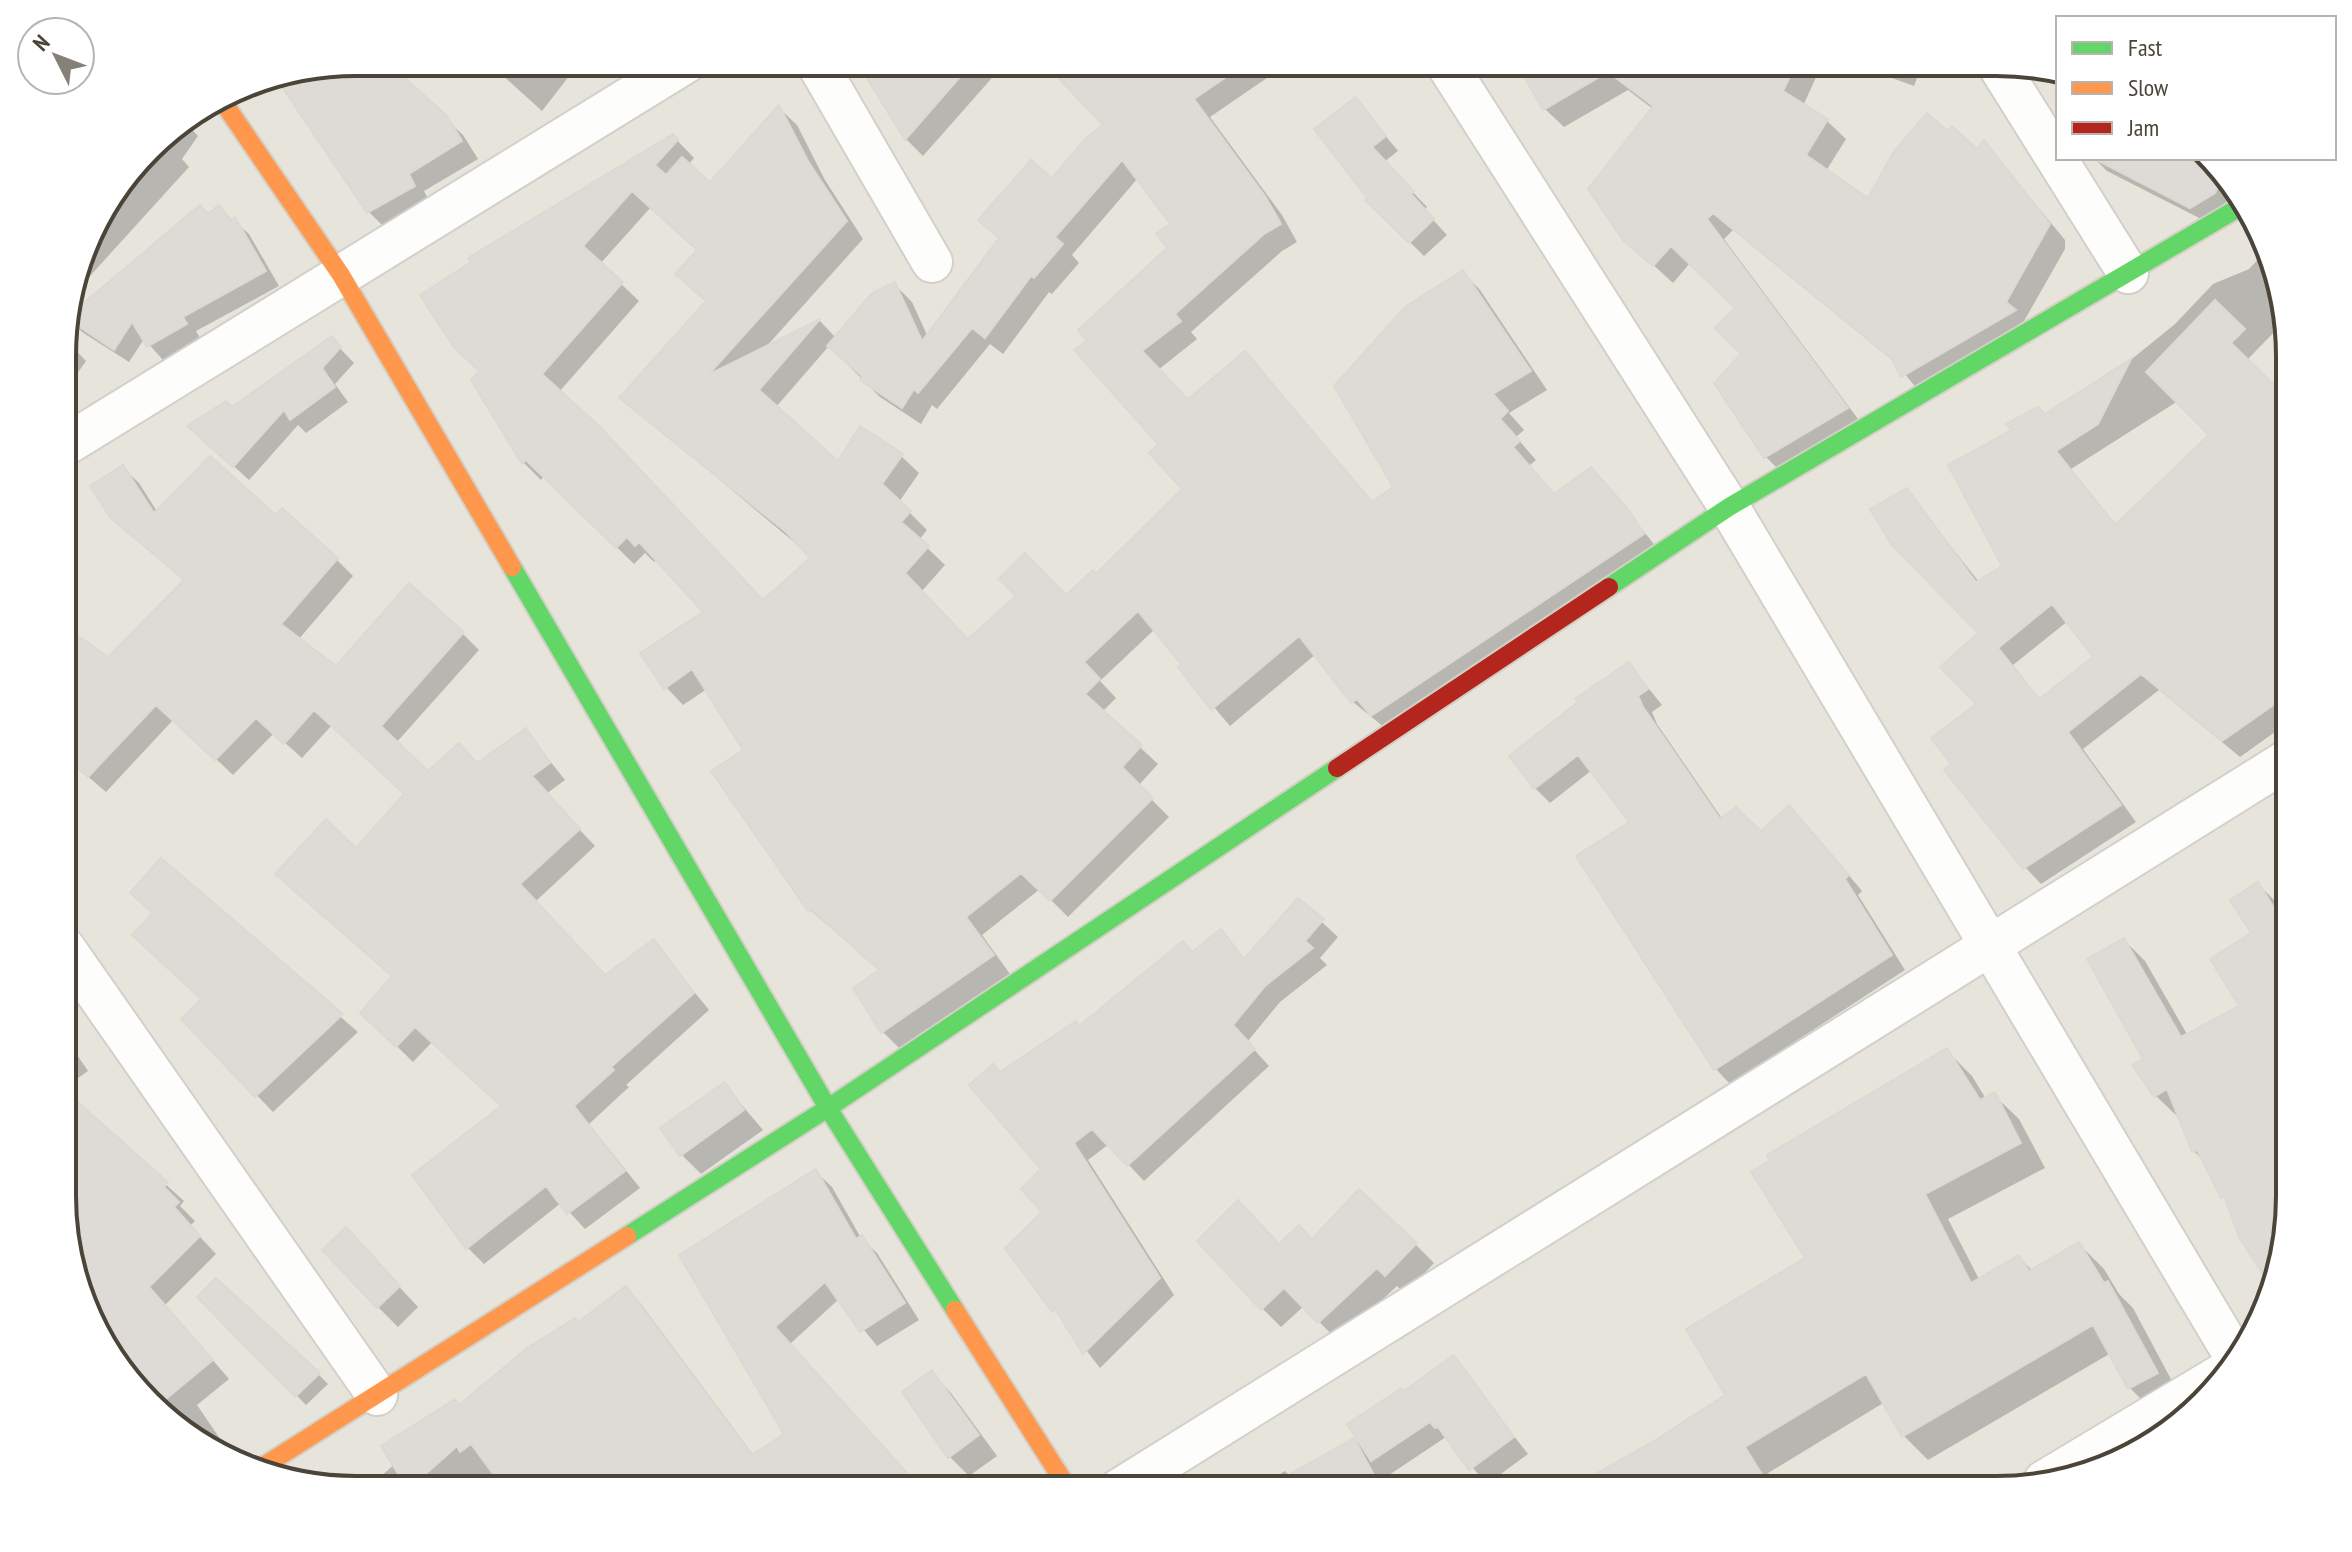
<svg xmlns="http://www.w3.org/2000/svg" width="2352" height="1552" viewBox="0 0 2352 1552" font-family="'PT Sans Narrow',sans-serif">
<rect width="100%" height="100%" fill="#f4f2ee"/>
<path fill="#e7e4dc" d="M356,62h1640l62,10v86h145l48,51 38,128v878l-14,75 -35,70 -97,91 -128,38 -1659,1 -94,-15 -70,-35 -90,-97 -38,-109v-916l29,-92 69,-91 82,-51z"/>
<path fill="#0003" fill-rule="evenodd" d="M356,62h44l-7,7 70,66 15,24 -54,32 6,12 -45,25 -16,-16 -91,-135z
M488,62h92l-38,49z
M859,62h147l-83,94 -17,-17z
M1046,62h244l-80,55 72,98 15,27 -15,9 -91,81 6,7 -39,31 31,32 56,-48 129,149 22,-15 67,-215 17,17 67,100 -38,23 15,17 -8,7 20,23 -7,6 27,30 53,-9 51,65 -270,180 -37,-30 -37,-48 -86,72 -50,-59 4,-3 -29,-35 -55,52 16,17 -14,14 56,52 -20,22 31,31 -101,100 -28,-28 -58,46 28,39 -110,75 -17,-17 -2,-61 -71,-61 -96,-139 31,-20 -38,-62 -24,16 -17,-18 40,-75 -49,-53 -3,3 -9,-9 -11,11 -90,-88 -3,4 -17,-17 -50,-83 8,-8 -27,-27 218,-209 21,22 -6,7 22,20 69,-77 18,17 28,55 38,59 -98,109 55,-27 16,17 58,-54 18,18 16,35 124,-157 54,-55zM1138,178l34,46 -3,24 -79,93 71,103 24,45 -89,87 -30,21 -98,44 -47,-49 24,-27 -26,-25 8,-10 -28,-28 20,-29 -18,-17 -62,8 -63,-57 53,-61 51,51 41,27 11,-19 5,4 53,-65 13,10 46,-62 3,2 27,-31 -7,-8zM651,207l48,44 9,51 -86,96 191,160 -50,45 -204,-211 80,-91 -39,-37z
M1520,62h303l-20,44 24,15 19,18 -20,32 43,30 79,-68 29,19 8,-9 80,97v9l-41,72 -103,73 -24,-30 -164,-134 -9,9 140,188 -80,48 -19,-19 -27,-148 -48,-45 -17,20 -48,-44 28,-130 -25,-19 -64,37 -19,-18z
M1848,62h75l-9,24z
M1356,100l42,51 -14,11 43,45 -3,3 23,25 -23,21 -57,-56z
M184,121l14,15 -16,23 7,8 -119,131 23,-72 69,-91z
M2094,158h109l33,35 -31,28 -98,-50z
M219,208l30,26 30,52 -83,45 4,7 -37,22 -19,-21 -15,23 -47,-30 -13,-14z
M2264,253l21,68 -38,39 34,33 8,-10v339l-49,35 -81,-67 -76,59 53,73 -95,62 -16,-17 -71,-103 25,-60 2,-71 -74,-142 72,91 26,-16 40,-150 77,-49 53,-43 38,-40 36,-15zM2178,401l34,34 -95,91 -46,-57zM2068,621l28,37 -55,43 -28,-36z
M64,338l22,23 -22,31z
M331,339l23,24 -19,21 13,18 -42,31 -8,-8 -49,55 -44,-40z
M64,397l12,12 -12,16z
M122,467l17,16 19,30 118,5 6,-7 55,49 16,16 -55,64 38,29 74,-83 53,48 16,16 -83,93 32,31 50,-9 48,-34 39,49 -19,14 49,52 -60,56 70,76 49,-36 55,68 -83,75 3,2 -40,37 51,64 -55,41 -24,-26 -77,61 -16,-16 -53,-72 88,-69 -70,-66 -20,21 -50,-49 31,-36 -38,-126 50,-56 -74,-70 -30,33 -28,-25 -41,42 -59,-56 -68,73 -28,-24 -10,13 -4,-3v-150l44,32 78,-78z
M1629,664l33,41 -10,7 5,12 66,96 38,14 43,-12 58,69 -4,4 47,75 -175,114 -14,-15 -137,-213 53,-33 -40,-53 -42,33 -15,-15z
M161,861l197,171 -85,80 -89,-93 20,-19 -49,-86z
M2258,884l20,20 11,22v72l-7,5 7,1v211l-14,73 -34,-52 -12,-33 -24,-41 -11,-11 -15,-37 -2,2 -21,-20 -11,-36 -21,-120 21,21 43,75 55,-31z
M1298,900l40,37 -18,21 7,7 -47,37 -33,40 22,24 -125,115 -35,-37 -21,16 86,135 -74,73 -92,-119 37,-37 -2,-43 -43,-95 80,-46 140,-96 26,28z
M64,1036l24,35 -24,17z
M1947,1051l25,25 14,23 8,-4 25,24 26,49 -97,51 32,62 39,-23 14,13 46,-27 25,25 15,25 14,14 48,90 -27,14 -24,-24 -19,-35 -183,107 -24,-24 -19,-34 -117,71 11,16 -165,1 41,-47 72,-47 81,-137z
M725,1085l38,45 -62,44 -20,-20z
M64,1092l120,109 -4,5 15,15 -5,5 26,28 -51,51 64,74 -32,26 39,57 -44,-22 -40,-42 8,-7 -36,-38 -7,7 -15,-17 -38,-109z
M816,1172l16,15 29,51 16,15 42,67 -42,26 -38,-47 -49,45 131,146h-544l-5,-6 88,-77 166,-118 15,15 113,152 32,-22 -104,-178z
M1312,1241l103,3 19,19 -29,31 -8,-8 -59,55 -34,-35 -23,21 -19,-19z
M365,1250l53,57 -20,20 -20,-20z
M200,1297l118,77 10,10 -22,21z
M1453,1358l75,96 -41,30 -41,-47 -60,40 7,13h-142l34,-19 5,5 69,-38 45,-45z
M932,1373l19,20 46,63 -28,20 -20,-20z"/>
<path fill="#dedbd6" stroke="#dcd9d4" stroke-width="2" fill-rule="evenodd" d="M356,62h31l60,54 15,25 -53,33 6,12 -48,27 -91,-135z
M857,62h116l-68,78z
M1043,62h205l-54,37 71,97 16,28 -17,10 -89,80 6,7 -39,30 46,48 57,-48 127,151 21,-15 -59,-101 71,-79 58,-37 68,101 -38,23 15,17 -8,8 20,22 -7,6 41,47 37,-27 38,43 15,24 -273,182 -14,-17 -6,4 -52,-67 -88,74 -33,-43 3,-3 -43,-53 -54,51 16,17 -15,15 57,51 -20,22 31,31 -103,103 -29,-28 -55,44 28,38 -113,78 -28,-45 26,-18 -68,-61 -3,2 -97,-140 32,-21 -51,-81 -28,20 -24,-36 63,-41 -64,-70 -4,4 -8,-9 -11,11 -90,-88 -4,4 -51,-84 8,-9 -26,-25 -33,-51 51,-33 -3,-4 205,-124 5,6 -23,25 11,10 16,-18 28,25 69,-77 29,56 39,60 -139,154 112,-56 -61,71 79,71 22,-35 43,28 -21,30 29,27 -10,11 28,24 -24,27 63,66 48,-43 -17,-17 26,-26 41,42 27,-25 3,4 86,-85 -33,-36 9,-9 -84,-94 13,-9 -9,-11 89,-82 -11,-14 14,-10 -48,-64 -67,77 8,7 -29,34 -3,-2 -46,62 -13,-10 -54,65 -4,-4 -12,19 -42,-28 2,-4 -35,-30 45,-53 23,-11 27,59 77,-103 -21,-18 53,-60 21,18 34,-40 17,-13zM632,191l65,59 -22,24 31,27 -87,97 167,134 24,26 -47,42 -163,-173 -58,-53 81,-92 -40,-36z
M1516,62h281l-14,29 45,28 -22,36 62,43 26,-47 33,-38 21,18 4,-5 25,23 7,-9 66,84 -44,78 10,8 -115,67 -9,-18 -179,-146 -6,6 141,189 -84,50 -50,-75 27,-29 -26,-26 20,-20 -64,-62 -18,20 -30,-26 -35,-51 65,-83 -45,-34 -65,38z
M1356,97l30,39 -14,11 42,44 -3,3 23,25 -25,24 -44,-43 2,-2 -53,-69z
M2093,158h110l19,20 -7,15 -25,15z
M200,205l8,9 11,-9 12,15 4,-3 31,54 -83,46 4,7 -40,23 -15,-25 -18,28 -48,-32z
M2215,300l30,29 -14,14 58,56v295l-67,47 -81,-67 -73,58 53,73 -98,64 -79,-99 7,-6 -20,-26 45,-34 -36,-37 38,-34 -87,-89 -21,-35 37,-21 69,94 26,-16 -54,-101 64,-35 -6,-6 32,-17 7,7 86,-55 -33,65 -42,27 59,74 94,-90 -63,-63zM2052,604l41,53 -54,42 -41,-51z
M332,336l9,11 -19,21 13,19 -45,33 -6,-10 -51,57 -46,-41 39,-25 6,6z
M210,456l66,59 6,-7 56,50 -57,66 55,42 73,-83 55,49 -83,94 47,45 31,-28 18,20 49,-35 24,35 -18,13 48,53 -60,55 85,91 49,-36 40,54 -83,74 3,3 -40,36 51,65 -58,43 -21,-28 -80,63 -54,-74 89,-69 -86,-79 -19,20 -36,-34 32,-37 -117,-102 51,-55 30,29 48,-54 -54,-51 -36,-33 -30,34 -28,-26 -41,42 -59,-55 -68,72 -24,-21v-130l44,31 76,-77 -74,-63 -20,-31 33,-21 31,48z
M1629,662l19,27 -10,7 5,11 77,112 16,-12 25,24 28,-26 60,70 -4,4 47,76 -178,115 -138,-214 53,-34 -51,-67 -44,34 -25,-33 69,-54 -3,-3z
M161,858l182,156 -88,83 -74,-78 20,-20 -69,-64 21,-22 -23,-20z
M2258,882l31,50v283l-15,76 -35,-54 -15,-41 -3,2 -24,-48 -5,2 -25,-63 -13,8 -22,-32 11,-6 -56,-100 37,-21 57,99 58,-31 -29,-47 41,-26 -21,-33z
M1298,898l26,21 -19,22 8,7 -48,38 -32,39 22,24 -128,117 -35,-37 -18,14 86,135 -77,76 -28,-45 -3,3 -47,-64 37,-36 -21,-23 20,-20 -72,-84 24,-21 7,8 76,-51 3,5 104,-85 9,11 29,-23 23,30z
M1947,1048l33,52 15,-8 26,51 -96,51 46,89 48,-28 10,16 50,-29 25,41 4,-2 50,92 -30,16 -35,-64 -191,112 -36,-63 -121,73 26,42 -204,1 87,-49 71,-46 -39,-66 119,-71 -54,-86 18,-11 -2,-6z
M725,1082l19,28 -64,46 -20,-28z
M64,1090l104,92 -4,5 15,15 -5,5 26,29 -51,51 64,73 -47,39 -70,-71 -32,-94z
M816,1169l40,70 6,-4 43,68 -45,29 -35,-50 -50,45 134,148 -20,15h-384l-34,-46 -11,8 -3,-6 -49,44 -27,-44 74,-47 4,6 68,-57 48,-30 3,4 48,-36 126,169 32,-21 -105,-179z
M1359,1189l58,54 -32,33 -8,-8 -59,55 -34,-35 -23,22 -64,-69 41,-41 41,44 20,-19 13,14z
M346,1227l54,59 -23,22 -55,-58z
M216,1278l104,95 -25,24 -98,-100z
M1454,1355l60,82 -45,33 -31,-43 -3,1 -5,-6 -59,39 -24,-37 55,-36 2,3z
M932,1370l47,65 -31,23 -46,-66z
M1354,1438l28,52h-120z"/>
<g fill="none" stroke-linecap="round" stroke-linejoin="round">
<defs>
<path id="street" d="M816,62l116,200
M1445,62l284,445 509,855
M1996,62l132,211
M64,446l623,-384
M64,947l313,448
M2044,1481l185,-111
M1118,1490l1171,-731"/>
<path id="fast" d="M512,567l316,541 127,202
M1609,587l120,-80 516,-303
M627,1236l201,-128 509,-340"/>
<path id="slow" d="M221,99l120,176 171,292
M955,1310l114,180
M256,1471l371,-235"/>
<path id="jam" d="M1337,768l272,-181"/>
</defs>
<use href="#street" stroke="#d2d0cb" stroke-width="44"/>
<use href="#fast" stroke="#d3cfc5" stroke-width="22"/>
<use href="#slow" stroke="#d3cfc5" stroke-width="22"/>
<use href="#jam" stroke="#d3cfc5" stroke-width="22"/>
<use href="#street" stroke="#fdfdfc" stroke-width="40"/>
<use href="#fast" stroke="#63d668" stroke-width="18"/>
<use href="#slow" stroke="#ff974d" stroke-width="18"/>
<use href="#jam" stroke="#b3261e" stroke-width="18"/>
</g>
<path d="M0 0H2352V1552H0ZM356 76H1996A280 280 0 0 1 2276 356V1196A280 280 0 0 1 1996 1476H356A280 280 0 0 1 76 1196V356A280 280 0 0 1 356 76Z" fill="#fff" fill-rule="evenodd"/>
<path fill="none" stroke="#4b4439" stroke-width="4" d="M356 76H1996A280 280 0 0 1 2276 356V1196A280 280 0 0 1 1996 1476H356A280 280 0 0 1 76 1196V356A280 280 0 0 1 356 76Z"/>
<rect x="2056" y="16" width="280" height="144" fill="#ffffff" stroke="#b7b4b0" stroke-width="2"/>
<rect x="2072" y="42" width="40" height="12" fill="#63d668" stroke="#b7b4b0" stroke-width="2"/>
<text x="2128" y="56" font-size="24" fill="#4b4439">Fast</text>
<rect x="2072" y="82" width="40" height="12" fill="#ff974d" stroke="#b7b4b0" stroke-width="2"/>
<text x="2128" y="96" font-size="24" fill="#4b4439">Slow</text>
<rect x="2072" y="122" width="40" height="12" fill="#b3261e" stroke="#b7b4b0" stroke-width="2"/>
<text x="2128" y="136" font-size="24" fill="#4b4439">Jam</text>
<g transform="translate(56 56) rotate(312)"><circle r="38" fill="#ffffff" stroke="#b7b4b0" stroke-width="2"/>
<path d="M0-6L14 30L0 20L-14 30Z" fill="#868178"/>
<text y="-12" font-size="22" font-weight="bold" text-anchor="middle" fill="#4b4439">N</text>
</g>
</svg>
